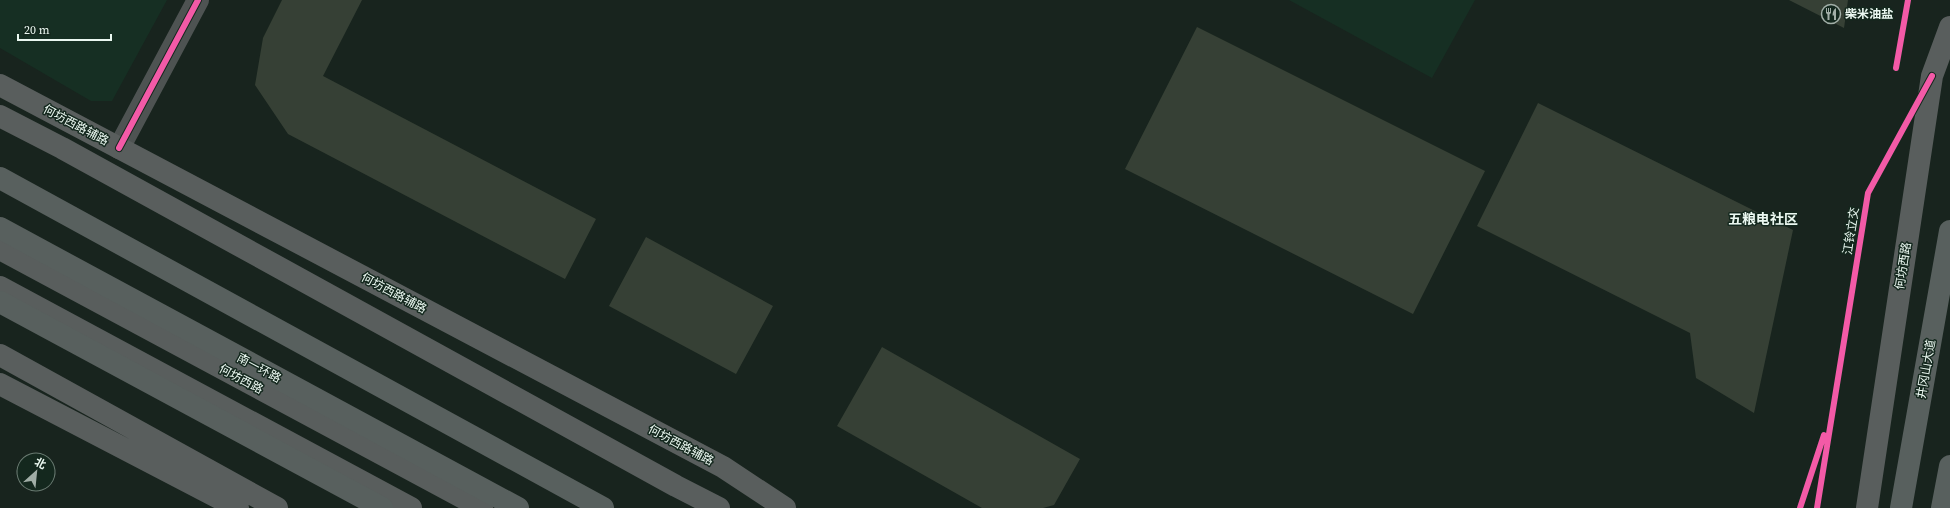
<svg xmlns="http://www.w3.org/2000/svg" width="1950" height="508" viewBox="0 0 1950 508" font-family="'Source Serif 4','Noto Sans SC',serif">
<rect width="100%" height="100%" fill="#18241e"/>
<path fill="#162f23" d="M0,0h167l-55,101h-21l-91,-53z
M1289,0h186l-43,78z"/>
<path fill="#364035" d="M282,0h80l-39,76 273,143 -31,60 -277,-145 -33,-49 8,-47z
M1789,0h59l-4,28z
M1197,27l288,144 -72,143 -288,-145z
M1538,103l255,127 -39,183 -58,-35 -6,-45 -213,-107z
M646,237l127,69 -37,68 -127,-68z
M882,347l198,112 -26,46 -11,3h-61l-145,-82z"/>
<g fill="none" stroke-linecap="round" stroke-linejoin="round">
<path stroke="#4e5352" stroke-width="22" d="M119,148l79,-148"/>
<path stroke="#595e5d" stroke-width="22" d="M0,85l723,382 62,41
M0,116l62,32 614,338 43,22
M0,249l482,259
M0,287l411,221
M0,355l277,153
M0,384l238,124
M1867,508l65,-432 18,-49"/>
<path stroke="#58605e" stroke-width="22" d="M0,178l603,330
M0,228l518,280
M0,302l382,206
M1901,508l49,-277
M1942,508l8,-42"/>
<defs>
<path id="cycleway" d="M1896,68l12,-68
M119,148l79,-148
M1800,508l24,-73
M1817,508l51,-315 64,-117"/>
</defs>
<use href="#cycleway" stroke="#14281e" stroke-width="8"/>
<use href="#cycleway" stroke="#f35aa7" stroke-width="6"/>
</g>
<defs>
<symbol id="restaurant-ring" viewBox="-11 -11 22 22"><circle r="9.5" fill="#14281e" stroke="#a1aea7" stroke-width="1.5"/><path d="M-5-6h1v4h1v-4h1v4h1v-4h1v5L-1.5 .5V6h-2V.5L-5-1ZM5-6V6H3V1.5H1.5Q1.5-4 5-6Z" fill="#a1aea7"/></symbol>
</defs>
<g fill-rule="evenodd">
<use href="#restaurant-ring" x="1820" y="3" width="22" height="22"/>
</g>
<g text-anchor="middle" stroke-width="3" stroke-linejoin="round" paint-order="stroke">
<g font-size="12" font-weight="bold" fill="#ebf8f1" stroke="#14281e" text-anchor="start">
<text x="1845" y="18">柴米油盐</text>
</g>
<g font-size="12" fill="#ebf8f1" stroke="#14281e">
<text transform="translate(76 125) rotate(28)" y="4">何坊西路辅路</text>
<text transform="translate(1851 231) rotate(-81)" y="4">江铃立交</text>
<text transform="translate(1903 266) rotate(-81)" y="4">何坊西路</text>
<text transform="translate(394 293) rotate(28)" y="4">何坊西路辅路</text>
<text transform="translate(259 368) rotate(28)" y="4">南一环路</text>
<text transform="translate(1926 369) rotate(-80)" y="4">井冈山大道</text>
<text transform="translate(241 379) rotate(28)" y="4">何坊西路</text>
<text transform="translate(681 445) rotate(28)" y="4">何坊西路辅路</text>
</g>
<g font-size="14" font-weight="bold" fill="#ebf8f1" stroke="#14281e">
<text x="1763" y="224">五粮电社区</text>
</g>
</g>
<g transform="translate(36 472) rotate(27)"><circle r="19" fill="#14281e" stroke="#6a7b72"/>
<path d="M0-3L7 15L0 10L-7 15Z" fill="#a1aea7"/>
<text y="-6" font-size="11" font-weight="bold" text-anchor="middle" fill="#ebf8f1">北</text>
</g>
<path d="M18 34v6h93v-6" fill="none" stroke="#ebf8f1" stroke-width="2"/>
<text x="24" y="34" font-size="12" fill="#ebf8f1" stroke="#14281e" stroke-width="3" paint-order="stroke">20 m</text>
</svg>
